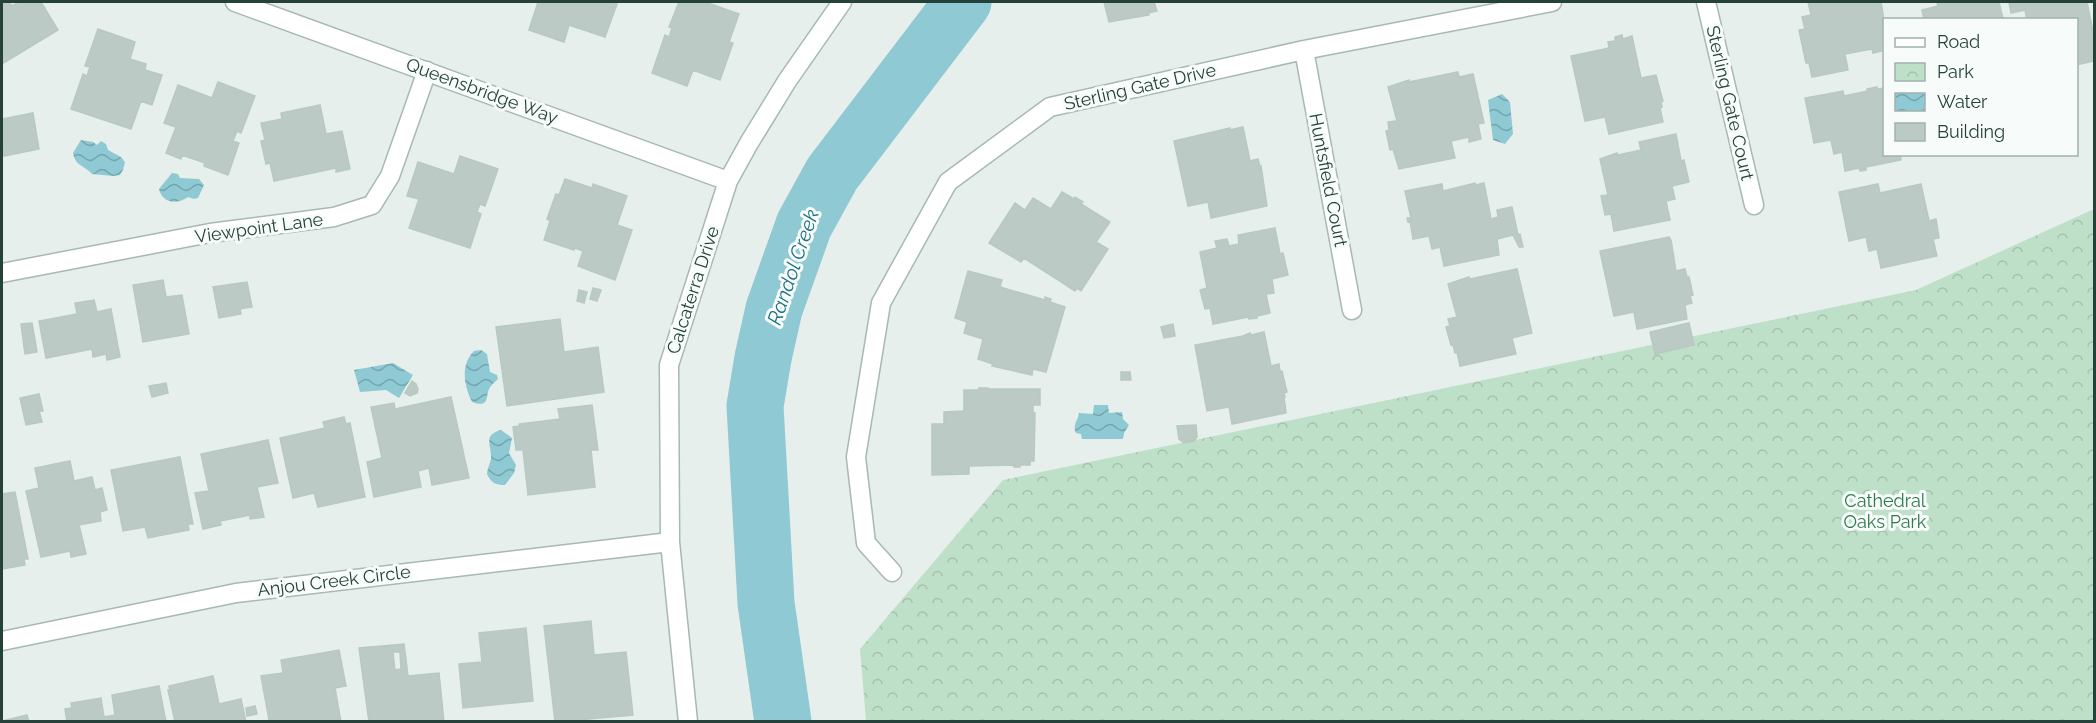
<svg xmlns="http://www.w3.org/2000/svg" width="2096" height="723" viewBox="0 0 2096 723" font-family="Raleway,sans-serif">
<defs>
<pattern id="park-crowns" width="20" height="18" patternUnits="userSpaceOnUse" patternTransform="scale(1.5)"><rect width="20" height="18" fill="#bfe0c8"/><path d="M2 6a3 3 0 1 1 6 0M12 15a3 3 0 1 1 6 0" fill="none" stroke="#a4c1ad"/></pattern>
<pattern id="water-waves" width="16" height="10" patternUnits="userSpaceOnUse" patternTransform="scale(1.5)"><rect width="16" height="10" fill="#8ec9d4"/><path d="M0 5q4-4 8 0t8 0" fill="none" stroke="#74a5ad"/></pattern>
</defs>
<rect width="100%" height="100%" fill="#e6efeb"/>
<path fill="url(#park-crowns)" d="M2094,209v512h-1228l-6,-72 143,-169 913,-190z"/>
<path fill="url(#water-waves)" d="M1502,94l8,8 3,32 -8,10 -12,-4 -5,-40z
M81,140l12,2 4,3 4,-4 5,3 2,6 13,7 4,5 -2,8 -3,5 -7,1 -21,-2c-9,-10 -16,-7 -19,-21z
M172,173l6,1 2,4 19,1 5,6 -6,13 -4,1 -6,-2c-11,8 -26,6 -29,-8z
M481,350l6,4 3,18 7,3 1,4c-2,2 -5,4 -7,7 -7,8 1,23 -19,16 -8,-16 -12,-37 2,-51z
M393,363l20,12 -14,23 -13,-8 -26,2 -6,-22z
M1094,405h14l1,8 13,-1 1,7 6,6 -5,8 -1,6h-41l-1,-5 -5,-1c-4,-8 2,-12 3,-20l14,1z
M501,430l11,8 -3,15 7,12 -2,8 -9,12c-9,0 -14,-2 -18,-11 0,-5 3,-10 4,-15 1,-13 -9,-24 10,-29z"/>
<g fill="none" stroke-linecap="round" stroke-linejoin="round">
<path stroke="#8ec9d4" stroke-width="57" d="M783,722l-17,-119 -11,-197 8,-48 11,-49 30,-84 28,-51 131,-172"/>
</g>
<path fill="#bbcac4" stroke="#b8c9c2" stroke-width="1.5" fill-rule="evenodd" d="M2,2h7l3,4 7,-4h22l17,28 -56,34z
M538,2h72l7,2 -12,33 -36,-12 -5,17 -35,-12z
M679,2h26l34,12 -10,28 4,1 -13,37 -27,-10 -6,16 -35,-13 13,-38 4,2 3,-9 -3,-1z
M1104,2h50l3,9 -9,2 1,2 -40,7z
M1808,2h73l3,19v26l-3,1 1,3 -9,2 -1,-4 -27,5 3,16 -36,7 -3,-14h-3l-7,-33 6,-1 -3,-12 9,-2z
M1937,2h62l4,17 -79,1 -2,-10 16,-4z
M2009,2h78l7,34v25l-18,4v-45h-49l-2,-10 -14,3z
M98,29l37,13 -5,17 16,5 -1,6 17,5 -10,30 -11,-4 -10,28 -60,-20 12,-35 4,2 3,-9 -5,-1z
M1622,35l1,4 9,-3 9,42 15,-3 7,26 -2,1 1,5 -2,1 3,14 -54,12 -4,-17 -20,4 -14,-65 38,-8 -1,-6 7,-1v-4z
M1458,72l1,5 14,-3 11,49 -6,1 3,15 -12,3v-5l-18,4 4,17 -56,11 -6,-20 -3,1 -4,-19 3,-1 -1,-8 9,-1 -9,-34 21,-7v2z
M218,82l37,14 -14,37 -4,-2 -4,10 6,2 -11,32 -24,-9 1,-3 -23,-8 -1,4 -15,-6 10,-26 -12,-4 14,-38 34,13z
M1877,87v2l7,-1v66h16l1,6 -35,7v3l-6,1 -1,-3 -14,3 -3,-19 -8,2 -3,-14 -17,3 -9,-45 38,-7 1,5 24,-5 -1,-2z
M320,105l6,29 16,-3 8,38 -14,3v-4l-62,13 -4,-18 -4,1 -5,-23 4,-1 -4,-17 21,-4 -1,-6z
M33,113l6,36 -35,7 -2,-12v-25z
M1243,127l7,34 8,-2 2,8 1,-1 6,40 -56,12 -3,-16 -20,4 -14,-65 56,-13v2z
M1676,134l5,27 3,-1 5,22 -17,4 3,13 -9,2 4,19 -56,11 -3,-17 -6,1 -4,-19 7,-1 -8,-36 17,-6 1,2 23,-5 -2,-8z
M460,156l38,13 -13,37 -5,-2 -3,8 4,2 -11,34 -61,-20 10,-29 -12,-3 11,-34 36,12z
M565,179l27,9 1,-4 34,12 -10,29 15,5 -17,50 -37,-14 5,-15 -8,-3 -1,2 -30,-10 6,-19 -3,-2 9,-25 3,1z
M1475,183l1,2 8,-2 7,36 7,-2 -1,-7 15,-3 6,28 2,-1 3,13h-4l-6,-12 -16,4 2,16 -55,11 -4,-19 -8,2 -3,-13 -16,3 -3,-18 -2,1 -1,-4h4l-6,-27 37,-7 1,7z
M1878,184l2,9 41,-9 8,37 7,-2 3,19 -6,1 4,17 -56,12 -4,-19 -8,2 -3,-14 -17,4 -10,-49z
M1062,192l12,7 1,-2 8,5 -2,2 29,18 -14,20 12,7 -27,42 -4,-3 -2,3 -51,-33 -3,4 -32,-19 26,-40 10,7 8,-12 18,11z
M1275,228l5,26 3,-1 5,22 -16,4 2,14 -8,1 4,19 -13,3v2l-8,1 -1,-2 -35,7 -3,-16 -5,1 -5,-19 7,-2 -7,-36 17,-4 -2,-7 12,-2 2,7 10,-2 -1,-9z
M1669,237l2,3 5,31 9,-2 2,8h2l4,18 -3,1 2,7 -7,2 2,14 -50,10 -3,-17 -20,4 -14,-65z
M1517,269l15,64 -20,5 4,16 -56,12 -3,-14 -2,1 -2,-8h-2l-5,-18 4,-1 -2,-7 9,-2 -9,-33 21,-7 1,2z
M968,271l34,9 -2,7 45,13v-3l6,2 -1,3 15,5 -19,65 -13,-3 -1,6 -40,-9 1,-2 -15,-5 5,-20 -19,-6 3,-11 -12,-4z
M163,280l3,17 16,-2 7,39 -46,8 -10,-57z
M247,282l5,25 -12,2 1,5 -22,4 -6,-31z
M593,288l8,2 -4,11 -7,-2z
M579,290l8,2 -3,11 -7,-2z
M94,300l3,12 14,-3 9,48 -13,3 -1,-6 -13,3 -1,-8 -46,9 -7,-37 38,-7 -2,-11z
M560,319l4,33 34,-5 6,45 -97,14 -11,-79z
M32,323l5,29 -12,2 -4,-30z
M1689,323l5,22 -39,9 -5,-22z
M1173,324l2,12 -11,2 -3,-11z
M1264,332l7,34 8,-2 1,8 2,-1 5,21 -3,1 1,4h-1l2,16 -54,11 -3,-17 -22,4 -12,-66 48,-9 7,-3 1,2z
M1121,372h9l1,8h-10z
M412,381l4,3 2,5 -1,4 -7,3 -5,-3z
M166,383l2,10 -16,4 -3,-11z
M979,388h9v1h52v16h-7v8h2l-1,48h-4v4h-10v2h-6v-2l-45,1v8l-37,1v-51h12v-12l20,-1v-21h15z
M39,394l4,17h-4l3,11 -16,3 -6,-27z
M451,397l18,81 -37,7 -3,-17 -11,3 3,16 -47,10 -7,-35 15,-4 -11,-51 23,-4 1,6z
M592,405l6,45h-7l4,37 -67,8 -5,-45h-7l-3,-23 7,-1 -1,-2 41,-5 -2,-10z
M344,417l2,7 4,-1 15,74 -47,10 -4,-14 -21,5 -13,-60 45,-10 -2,-6z
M1196,425l1,12 -3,4 -10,2 -5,-4 -2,-13z
M268,440l10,43 -21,4 7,30 -14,2v-4l-30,6 1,4 -18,4 -8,-36 14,-2 -8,-37z
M180,457l13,67h-5l1,6 -41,8 -3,-11 -22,4 -12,-61z
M70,461l4,20 18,-4 3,13 7,-2 5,22 -7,2 1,9 -22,4 7,29 -15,3 -1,-6 -29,6 -15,-66 13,-3 -4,-20z
M15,492l13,67h-4l1,6 -23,4v-75z
M591,621l3,34 32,-3 7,63 -78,7 -11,-96z
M526,628l7,73 -70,7 -4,-44 23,-2 -3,-29z
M404,644l4,32 31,-3 5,49h-75l-10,-74zM393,652h7l1,17 -6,1z
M339,650l7,36 -11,2 6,34h-78l6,-2 -8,-44 22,-3 -2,-13z
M213,676l6,28 22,-5 5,23h-71l-7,-32h2l-1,-4z
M159,686l7,36h-99l-2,-13 7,-1 -1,-5 30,-5 3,19 11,-2 -3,-20z
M255,706l2,8 -10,2 -1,-8z
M27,715l2,7h-27v-1z"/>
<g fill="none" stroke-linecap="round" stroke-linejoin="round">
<defs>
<path id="minor" d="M235,2l493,179
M1706,2l48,203
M1304,50l48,260
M2,273l208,-40 124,-16 38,-12 18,-29 37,-105
M892,572l-26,-29 -10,-86 25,-154 67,-121 102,-75 254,-57 248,-48
M2,641l234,-48 434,-51
M688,722l-18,-180 -1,-177 59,-184 21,-38 38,-62 55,-79"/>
</defs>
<use href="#minor" stroke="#a8b8b2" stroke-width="21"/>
<use href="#minor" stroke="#fff" stroke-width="18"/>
</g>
<g text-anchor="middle" stroke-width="6" stroke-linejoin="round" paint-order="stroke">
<g font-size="18" fill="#24423a" stroke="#f7fbf9">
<text transform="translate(1140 87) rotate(-13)" y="6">Sterling Gate Drive</text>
<text transform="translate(482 91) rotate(20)" y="6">Queensbridge Way</text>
<text transform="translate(1730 103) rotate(77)" y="6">Sterling Gate Court</text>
<text transform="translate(1328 180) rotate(79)" y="6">Huntsfield Court</text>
<text transform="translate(259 228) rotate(-8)" y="6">Viewpoint Lane</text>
<text transform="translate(693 290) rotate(-72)" y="6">Calcaterra Drive</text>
<text transform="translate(334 581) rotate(-7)" y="6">Anjou Creek Circle</text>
</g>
<g font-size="18" fill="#2d7a4b" stroke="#f7fbf9">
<text x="1885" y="507">Cathedral<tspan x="1885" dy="21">Oaks Park</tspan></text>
</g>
<g font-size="20" font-style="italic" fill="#1c6f80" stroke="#f7fbf9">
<text transform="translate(793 267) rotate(-71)" y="7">Randol Creek</text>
</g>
</g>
<rect width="2096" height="723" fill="none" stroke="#24423a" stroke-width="6"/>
<rect x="1883" y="18" width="195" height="138" fill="#f7fbf9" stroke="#a3b1ad" stroke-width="1.5"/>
<rect x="1895" y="38" width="30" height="9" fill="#ffffff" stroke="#a3b1ad" stroke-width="1.5"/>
<text x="1937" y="48" font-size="18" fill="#24423a">Road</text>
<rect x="1895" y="63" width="30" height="18" fill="url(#park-crowns)" stroke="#a3b1ad" stroke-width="1.5"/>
<text x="1937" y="78" font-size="18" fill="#24423a">Park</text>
<rect x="1895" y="93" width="30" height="18" fill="url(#water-waves)" stroke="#a3b1ad" stroke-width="1.5"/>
<text x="1937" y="108" font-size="18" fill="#24423a">Water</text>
<rect x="1895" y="123" width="30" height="18" fill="#bbcac4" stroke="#a3b1ad" stroke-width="1.5"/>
<text x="1937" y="138" font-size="18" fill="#24423a">Building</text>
</svg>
